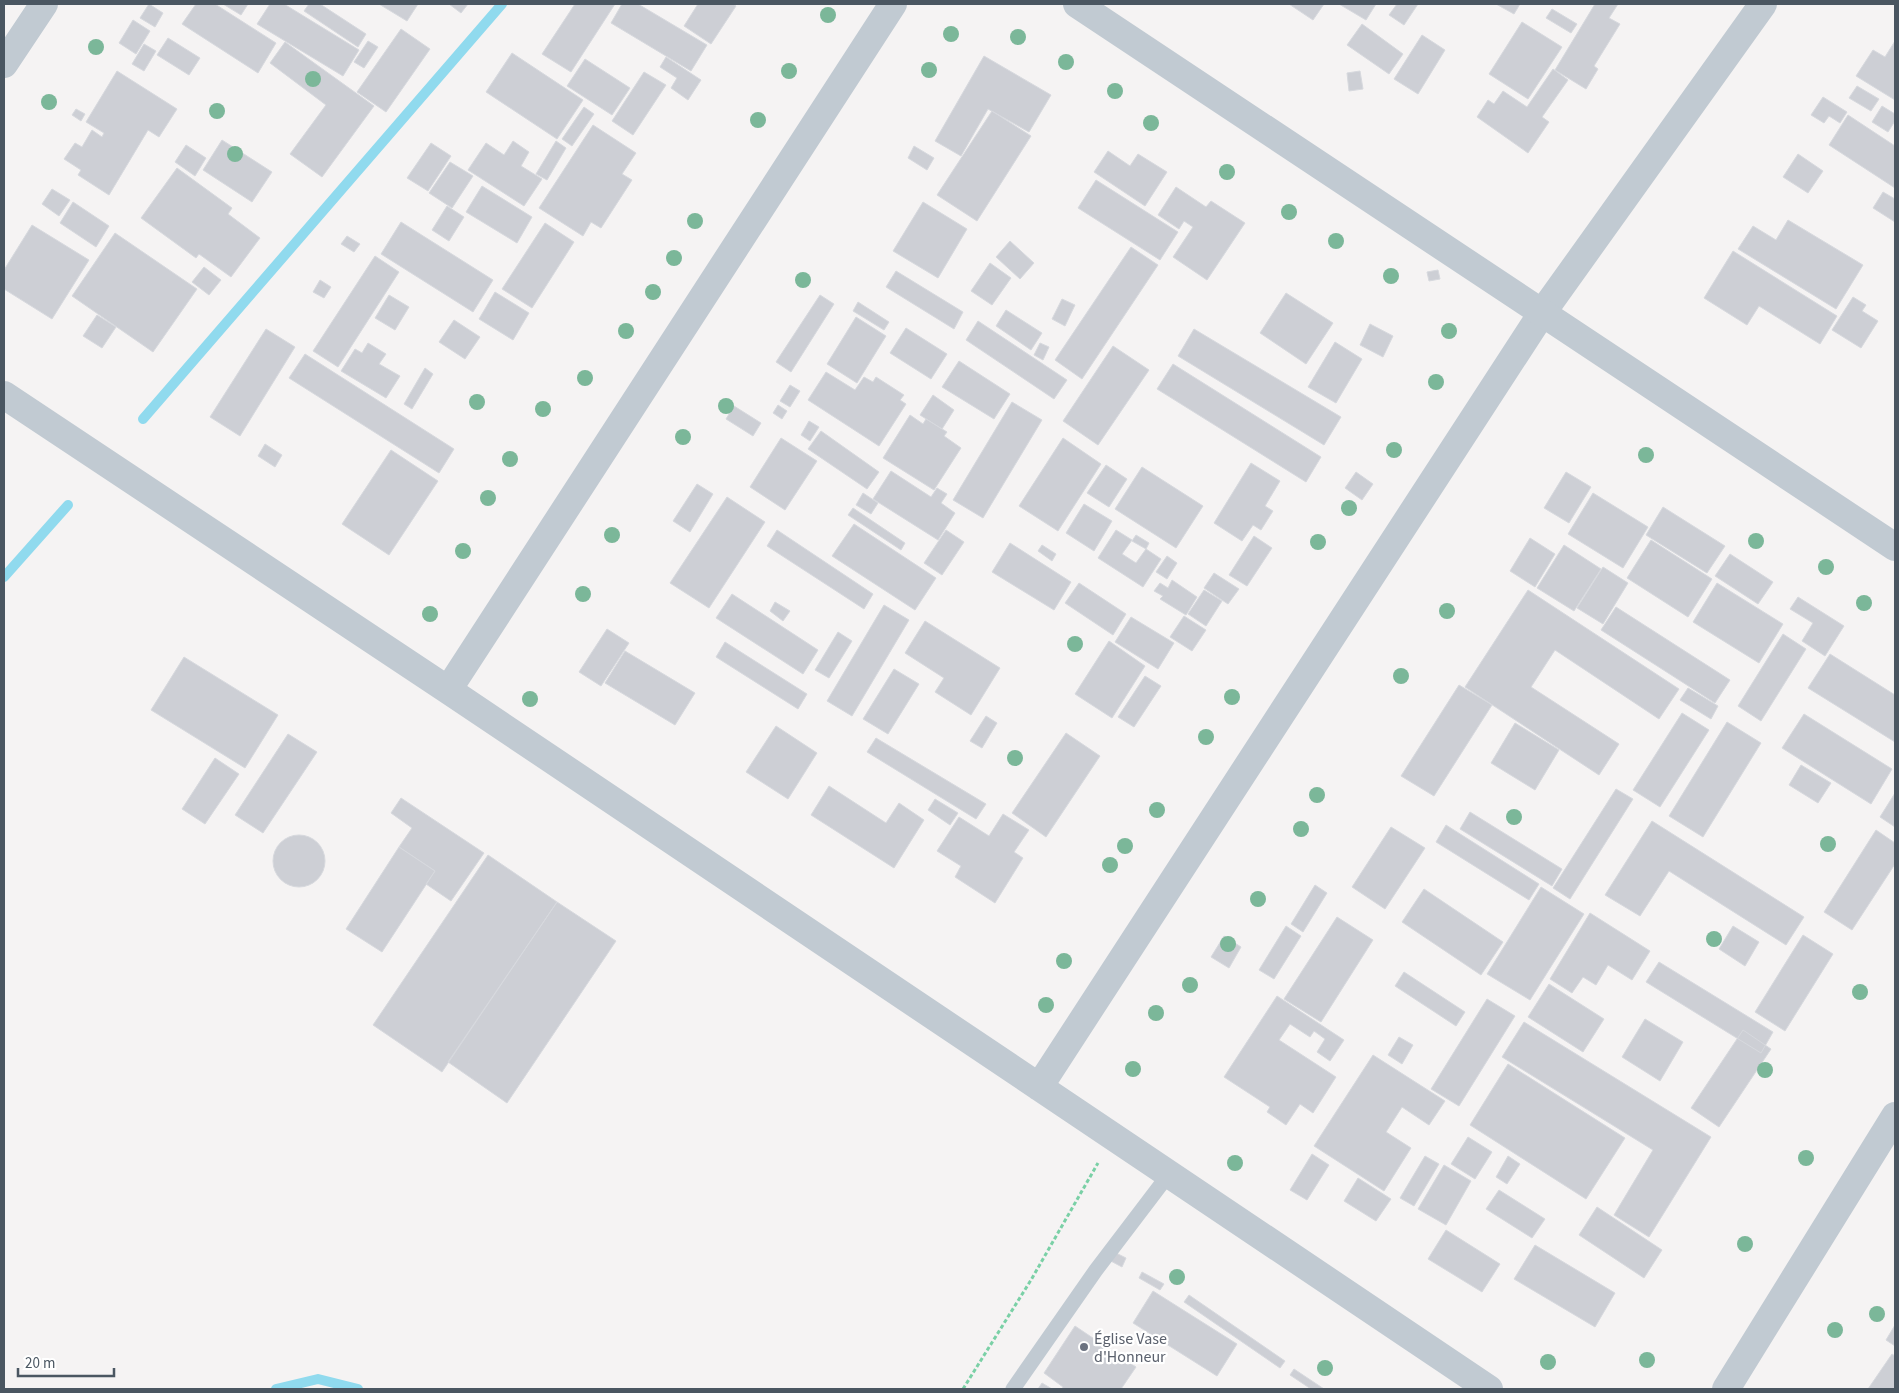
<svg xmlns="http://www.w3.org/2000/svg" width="1899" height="1393" viewBox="0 0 1899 1393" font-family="'Source Sans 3',sans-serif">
<rect width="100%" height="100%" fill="#f5f3f3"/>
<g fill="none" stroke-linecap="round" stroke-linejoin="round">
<path stroke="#90daee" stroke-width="10" d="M143,419l359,-415
M4,577l64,-72
M276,1389l42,-10 40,10"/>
</g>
<path fill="#cdcfd5" stroke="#d7d9de" d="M149,4l14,9 -8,14 -15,-9z
M196,4h19l61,39 -18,30 -76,-49z
M223,4h25l-7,11z
M270,4h14l75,46 -16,26 -86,-52z
M309,4h11l46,30 -8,13 -54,-36z
M379,4h39l-11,17z
M449,4h19l-7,9z
M575,4h40l-44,68 -29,-18z
M622,4h16l69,41 -16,26 -80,-48z
M698,4h35l3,2 -25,38 -27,-18z
M1289,4h35l-11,16z
M1339,4h37l-10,16z
M1397,4h21l-14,21 -15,-10z
M1496,4h24l-6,10z
M1595,4h23l-9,14 11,6 -26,42 4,3 -12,20 -31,-19z
M1552,9l25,15 -6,9 -25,-15z
M133,20l17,11 -14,23 -17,-11z
M1522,22l40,25 -34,52 -39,-25z
M1362,24l41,30 -14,20 -42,-29z
M401,29l29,20 -44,63 -29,-20z
M1422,35l23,15 -27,44 -24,-15z
M168,38l32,20 -11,17 -32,-20z
M368,41l10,6 -14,21 -10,-6z
M1895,41v59l-39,-24 17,-26 12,7z
M285,42l89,64 -52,71 -32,-23 36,-49 -56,-42z
M144,44l12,7 -12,20 -12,-7z
M512,53l71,47 -26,39 -71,-47z
M984,56l67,39 -22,37 -41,-23 -27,47 -26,-15z
M666,57l35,23 -13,20 -17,-12 6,-10 -17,-11z
M585,59l45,29 -18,27 -45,-29z
M1553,69l15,11 -26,37 7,5 -21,31 -51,-36 11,-17 6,4 9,-13 24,16z
M117,71l60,38 -18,28 -11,-7 -39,65 -31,-20 3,-5 -17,-11 11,-16 7,4 10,-17 10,7 2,-4 -18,-11z
M1360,71l3,18 -14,2 -2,-18z
M644,72l22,13 -33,50 -21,-14z
M1857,86l22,13 -8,12 -22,-13z
M1823,97l24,15 -7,11 -11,-7 -5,7 -13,-8z
M1882,106l13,8v7l-7,11 -16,-10z
M584,107l10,7 -22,32 -10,-7z
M76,109l9,5 -4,7 -9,-6z
M992,111l39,25 -54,85 -40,-26z
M1848,115l47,31v42l-66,-43z
M593,125l43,28 -14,21 10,6 -31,48 -10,-6 -8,14 -44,-28z
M222,140l50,32 -20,30 -49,-32z
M513,141l16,11 -8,14 21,13 -18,27 -56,-36 18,-27 18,12z
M556,141l10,7 -19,32 -11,-6z
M431,143l20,13 -23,35 -21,-13z
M186,145l20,13 -11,18 -20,-14z
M914,146l20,12 -7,12 -19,-12z
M1108,151l22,15 8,-12 29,18 -22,34 -51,-34z
M1798,154l25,17 -15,22 -25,-16z
M450,162l23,14 -21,32 -23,-15z
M177,168l55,40 -4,6 32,24 -29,39 -32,-23 -3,4 -55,-40z
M1096,180l82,52 -18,28 -82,-52z
M482,186l50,31 -15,26 -51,-31z
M1176,187l30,20 5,-6 34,22 -38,57 -34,-23 20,-30 -9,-6 -5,8 -21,-14z
M52,189l18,11 -11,16 -17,-12z
M1883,192l12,7v23l-22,-14z
M73,202l36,24 -13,21 -36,-24z
M923,202l44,27 -29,49 -45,-27z
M447,206l17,11 -15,24 -17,-11z
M1788,220l75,45 -27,44 -98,-60 15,-23 23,14z
M401,222l92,58 -20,32 -92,-58z
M545,223l29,19 -42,66 -30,-19z
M32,225l57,35 -37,59 -48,-30v-19z
M115,233l82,56 -44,63 -81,-56z
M347,236l13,8 -6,8 -13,-8z
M1010,241l24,22 -14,16 -24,-22z
M1131,247l27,18 -76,114 -27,-19z
M1733,251l104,65 -17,28 -61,-38 -12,19 -43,-27z
M375,256l24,16 -61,95 -25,-16z
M990,263l21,15 -19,27 -21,-14z
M204,267l17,13 -12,15 -17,-13z
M1438,270l2,9 -11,2 -2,-9z
M896,271l67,41 -9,17 -68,-42z
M320,280l11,7 -7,11 -11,-6z
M495,292l34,21 -16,27 -34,-21z
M1286,293l47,30 -27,41 -46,-31z
M389,295l20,12 -14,23 -20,-12z
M820,295l14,9 -43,68 -15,-10z
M1853,297l13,8 -4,6 16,10 -17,27 -29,-18z
M1062,299l13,6 -10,21 -13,-7z
M858,302l31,20 -5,8 -31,-19z
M1006,310l36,23 -11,17 -35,-24z
M97,315l19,12 -14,21 -19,-12z
M856,317l30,19 -29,47 -30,-19z
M454,320l26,17 -15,22 -26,-17z
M978,321l89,59 -13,19 -88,-59z
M1370,324l23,12 -10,21 -23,-12z
M906,328l41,26 -16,25 -41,-26z
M266,329l29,18 -55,89 -30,-19z
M1194,329l147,88 -17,28 -146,-89z
M1335,342l27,17 -26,44 -28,-16z
M368,343l18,11 -7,10 21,12 -14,22 -45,-27 14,-22 7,4z
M1040,343l9,4 -6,13 -9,-5z
M1113,346l36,24 -51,75 -35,-24z
M305,354l149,95 -15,24 -150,-95z
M959,361l51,33 -16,25 -52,-32z
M1173,364l148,93 -15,25 -149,-93z
M425,368l8,6 -21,35 -8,-5z
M826,372l29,18 9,-13 9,5 3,-5 28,18 -4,5 6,4 -27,42 -71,-46z
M790,385l10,6 -10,16 -10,-6z
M933,395l21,15 -12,19 -22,-14z
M1012,402l30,18 -59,98 -30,-18z
M778,405l9,6 -5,8 -9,-6z
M734,406l27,17 -8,13 -27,-17z
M910,415l13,9 3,-5 21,13 -3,4 17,12 -27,42 -51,-32z
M809,421l10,6 -9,14 -9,-6z
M821,431l58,41 -12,17 -59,-40z
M781,438l36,23 -32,49 -35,-23z
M1063,438l38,26 -43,67 -39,-25z
M265,444l17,11 -7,12 -17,-11z
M391,450l47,31 -49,74 -47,-31z
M1251,463l29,18 -15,25 8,5 -12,19 -8,-5 -11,16 -28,-18z
M1106,465l21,14 -18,28 -22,-14z
M1142,467l61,39 -27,42 -61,-39z
M891,471l40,26 6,-9 10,6 -6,9 14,10 -17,27 -65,-41z
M1356,472l17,12 -11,16 -17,-12z
M1566,472l25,15 -22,36 -25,-15z
M697,484l16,10 -23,38 -17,-11z
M863,493l15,10 -7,11 -15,-9z
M1593,493l55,34 -25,41 -55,-34z
M727,497l38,25 -56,86 -39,-25z
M1084,504l28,17 -18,30 -28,-18z
M1663,507l62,39 -18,27 -61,-38z
M853,508l52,35 -4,7 -53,-35z
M854,524l82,54 -21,32 -83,-54z
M777,530l96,64 -9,15 -97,-63z
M946,530l18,12 -22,33 -18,-12z
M1116,530l16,10 -10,14 14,9 10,-14 15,10 -18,28 -45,-29z
M1136,535l13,8 -3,6 -14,-8z
M1254,536l18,12 -25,38 -18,-11z
M1530,538l25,16 -20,33 -25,-16z
M1651,540l61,39 -24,38 -61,-39z
M1010,543l61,39 -17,28 -62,-38z
M1042,545l14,9 -4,7 -14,-10z
M1564,545l37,24 -27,42 -37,-23z
M1730,554l43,28 -15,22 -43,-28z
M1167,556l10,7 -10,16 -11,-7z
M1603,567l25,16 -25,41 -26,-16z
M1214,573l25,16 -11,15 -24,-16z
M1172,580l25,17 -11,18 -26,-16 3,-3 -9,-5 6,-8 8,5z
M1079,583l47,31 -13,21 -48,-32z
M1717,583l66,41 -24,39 -66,-41z
M1204,590l18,11 -16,25 -18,-12z
M1528,590l151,99 -20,30 -104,-69 -24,37 88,57 -20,31 -134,-88z
M732,594l86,56 -15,24 -87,-56z
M1798,597l46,29 -19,30 -23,-15 11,-18 -23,-14z
M775,602l15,9 -7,10 -13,-10z
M884,605l25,15 -57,96 -25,-15z
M1616,607l114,73 -15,23 -114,-73z
M1184,616l22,14 -14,21 -22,-14z
M1131,617l43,26 -16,26 -43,-27z
M925,621l75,47 -29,47 -36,-23 9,-14 -39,-25z
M607,629l22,14 -28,43 -22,-14z
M838,632l14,9 -23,37 -14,-8z
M1783,634l23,15 -45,72 -23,-15z
M1109,641l36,25 -33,52 -37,-24z
M725,642l82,52 -9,15 -82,-52z
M625,651l70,42 -20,32 -70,-42z
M1830,654l65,41v47l-87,-54z
M184,657l94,58 -33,53 -94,-58z
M894,669l25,15 -31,50 -25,-15z
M1145,676l16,10 -27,41 -16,-10z
M1459,685l33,20 -58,91 -33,-20z
M1688,688l30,18 -7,13 -31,-19z
M1682,713l27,17 -49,77 -27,-17z
M1804,714l88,55 -21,35 -89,-56z
M986,716l11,7 -15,25 -12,-7z
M1727,722l34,21 -58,94 -34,-21z
M1515,723l44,27 -24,40 -44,-27z
M776,726l41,27 -29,46 -42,-27z
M1066,733l34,23 -54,81 -34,-24z
M288,734l29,18 -54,81 -28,-18z
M876,738l110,66 -10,15 -109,-67z
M215,758l24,16 -34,50 -23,-15z
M1801,765l30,18 -13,20 -29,-18z
M829,786l57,37 13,-20 25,17 -30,48 -83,-53z
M1616,789l17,10 -63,100 -17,-11z
M1895,793v34l-15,-10z
M401,798l83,55 -33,48 -25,-17 9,-13 -36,-24 13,-19 -21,-15z
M935,799l23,14 -8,12 -22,-15z
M1470,812l92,57 -10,17 -92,-57z
M1003,814l26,16 -15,22 9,6 -28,45 -40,-26 6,-11 -24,-15 22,-34 30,19z
M1652,821l152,96 -18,28 -117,-74 -29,45 -35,-21z
M1446,825l93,59 -10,16 -93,-58z
M1391,827l34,21 -40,61 -33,-22z
M1876,830l19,13v21l-43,66 -28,-18z
M273 861a26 26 0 1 1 52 0a26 26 0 1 1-52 0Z
M399,847l36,24 -53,81 -36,-23z
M488,855l69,47 -115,170 -69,-47z
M1315,885l12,8 -24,39 -12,-8z
M1541,887l43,27 -54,86 -43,-26z
M1424,889l79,53 -22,33 -79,-53z
M557,902l59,39 -109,162 -59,-41z
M1590,913l60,38 -18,29 -24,-15 -12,20 -13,-8 -11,16 -22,-14z
M1337,917l36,23 -52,82 -37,-23z
M1286,926l15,10 -27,43 -15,-9z
M1733,926l26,16 -14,24 -26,-17z
M1803,935l30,19 -48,77 -30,-19z
M1224,936l17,11 -12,21 -18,-11z
M1659,962l114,70 -12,21 -115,-71z
M1404,972l61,40 -9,14 -61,-40z
M1549,984l55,35 -21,33 -55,-35z
M1277,996l67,44 -14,21 -13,-9 8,-13 -11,-8 -4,6 -20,-13 -11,16 57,37 -23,36 -13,-9 -14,21 -19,-13 3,-5 -46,-30z
M1487,999l28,17 -56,90 -28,-17z
M1645,1019l38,23 -23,39 -38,-24z
M1524,1022l187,115 -62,100 -35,-22 39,-65 -151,-93z
M1743,1030l28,19 -52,78 -28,-19z
M1399,1037l14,8 -11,19 -14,-9z
M1373,1055l72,46 -16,24 -27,-18 -16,25 25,16 -27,43 -70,-45z
M1508,1064l117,74 -39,61 -116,-74z
M1468,1137l24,15 -17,27 -24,-15z
M1312,1154l17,11 -22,35 -17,-10z
M1425,1156l14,8 -25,42 -14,-8z
M1508,1156l12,8 -13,20 -11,-7z
M1444,1165l27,16 -25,44 -28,-16z
M1358,1178l33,21 -15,22 -32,-20z
M1499,1190l46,29 -13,19 -46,-29z
M1597,1207l65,43 -18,28 -65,-43z
M1446,1230l54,34 -18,28 -54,-33z
M1535,1245l80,48 -20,34 -81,-48z
M1112,1251l14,7 -4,9 -15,-8z
M1142,1272l22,12 -4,6 -21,-12z
M1153,1291l84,53 -20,32 -84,-53z
M1189,1295l96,66 -5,7 -96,-66z
M1895,1325v21l-9,-6z
M1075,1326l61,41 -15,22h-59l1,-2 -19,-14z
M1892,1354l3,2v33h-27z
M1294,1369l30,20h-13l-21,-14z
M1042,1383l10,6h-14z"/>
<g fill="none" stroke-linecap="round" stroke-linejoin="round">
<path stroke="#7ad0a6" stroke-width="3" stroke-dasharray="4 2.5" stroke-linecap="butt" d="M963,1389l68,-109 67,-117"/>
<path stroke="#c1cad2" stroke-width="15" d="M1013,1389l83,-119 73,-96"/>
<path stroke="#c1cad2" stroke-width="28" d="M4,64l40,-60
M4,395l444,295 1041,699
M448,690l445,-686
M1039,1087l503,-774 221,-309
M1726,1389l169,-273"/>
<path stroke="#c1cad2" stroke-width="28" d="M1077,4l818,543"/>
</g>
<g fill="#7bb799">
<circle cx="828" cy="15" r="8"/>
<circle cx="951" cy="34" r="8"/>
<circle cx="1018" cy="37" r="8"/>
<circle cx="96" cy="47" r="8"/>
<circle cx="1066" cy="62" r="8"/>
<circle cx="929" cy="70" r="8"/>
<circle cx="789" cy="71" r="8"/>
<circle cx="313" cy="79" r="8"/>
<circle cx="1115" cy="91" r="8"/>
<circle cx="49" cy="102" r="8"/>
<circle cx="217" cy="111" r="8"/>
<circle cx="758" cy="120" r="8"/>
<circle cx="1151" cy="123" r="8"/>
<circle cx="235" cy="154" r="8"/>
<circle cx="1227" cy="172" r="8"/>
<circle cx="1289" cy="212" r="8"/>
<circle cx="695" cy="221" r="8"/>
<circle cx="1336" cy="241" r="8"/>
<circle cx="674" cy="258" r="8"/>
<circle cx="1391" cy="276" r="8"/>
<circle cx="803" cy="280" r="8"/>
<circle cx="653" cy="292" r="8"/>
<circle cx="626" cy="331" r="8"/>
<circle cx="1449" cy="331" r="8"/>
<circle cx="585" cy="378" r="8"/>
<circle cx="1436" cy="382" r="8"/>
<circle cx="477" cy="402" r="8"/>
<circle cx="726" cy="406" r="8"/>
<circle cx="543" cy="409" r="8"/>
<circle cx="683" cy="437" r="8"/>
<circle cx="1394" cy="450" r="8"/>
<circle cx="1646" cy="455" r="8"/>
<circle cx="510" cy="459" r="8"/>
<circle cx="488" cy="498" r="8"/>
<circle cx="1349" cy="508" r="8"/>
<circle cx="612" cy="535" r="8"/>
<circle cx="1756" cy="541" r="8"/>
<circle cx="1318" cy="542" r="8"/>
<circle cx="463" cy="551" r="8"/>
<circle cx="1826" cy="567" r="8"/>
<circle cx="583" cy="594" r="8"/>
<circle cx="1864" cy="603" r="8"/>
<circle cx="1447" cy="611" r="8"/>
<circle cx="430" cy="614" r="8"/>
<circle cx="1075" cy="644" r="8"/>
<circle cx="1401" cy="676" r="8"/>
<circle cx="1232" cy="697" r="8"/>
<circle cx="530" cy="699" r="8"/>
<circle cx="1206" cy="737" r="8"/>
<circle cx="1015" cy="758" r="8"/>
<circle cx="1317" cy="795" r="8"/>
<circle cx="1157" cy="810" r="8"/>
<circle cx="1514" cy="817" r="8"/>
<circle cx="1301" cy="829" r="8"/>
<circle cx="1828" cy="844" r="8"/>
<circle cx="1125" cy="846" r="8"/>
<circle cx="1110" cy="865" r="8"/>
<circle cx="1258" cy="899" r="8"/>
<circle cx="1714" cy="939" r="8"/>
<circle cx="1228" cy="944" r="8"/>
<circle cx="1064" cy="961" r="8"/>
<circle cx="1190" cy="985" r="8"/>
<circle cx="1860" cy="992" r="8"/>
<circle cx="1046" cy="1005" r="8"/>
<circle cx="1156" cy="1013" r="8"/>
<circle cx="1133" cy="1069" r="8"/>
<circle cx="1765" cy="1070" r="8"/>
<circle cx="1806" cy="1158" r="8"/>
<circle cx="1235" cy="1163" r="8"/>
<circle cx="1745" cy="1244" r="8"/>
<circle cx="1177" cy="1277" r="8"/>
<circle cx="1877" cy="1314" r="8"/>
<circle cx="1835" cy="1330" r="8"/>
<circle cx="1647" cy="1360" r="8"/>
<circle cx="1548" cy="1362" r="8"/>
<circle cx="1325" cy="1368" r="8"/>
</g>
<circle fill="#6b7280" stroke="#fff" stroke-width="2" cx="1084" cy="1347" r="5"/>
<g text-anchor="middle" stroke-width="4.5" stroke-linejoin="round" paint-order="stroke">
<g font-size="16" fill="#5b616d" stroke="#fff" text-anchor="start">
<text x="1094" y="1344">Église Vase<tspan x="1094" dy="18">d'Honneur</tspan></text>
</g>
</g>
<rect width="1899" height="1393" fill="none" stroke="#4a5661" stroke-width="10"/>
<path d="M18 1368v8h96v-8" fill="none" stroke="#4a5661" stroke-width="2.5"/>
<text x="25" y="1368" font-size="15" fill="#4a5661" stroke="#ffffff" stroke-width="4" paint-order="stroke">20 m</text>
</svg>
